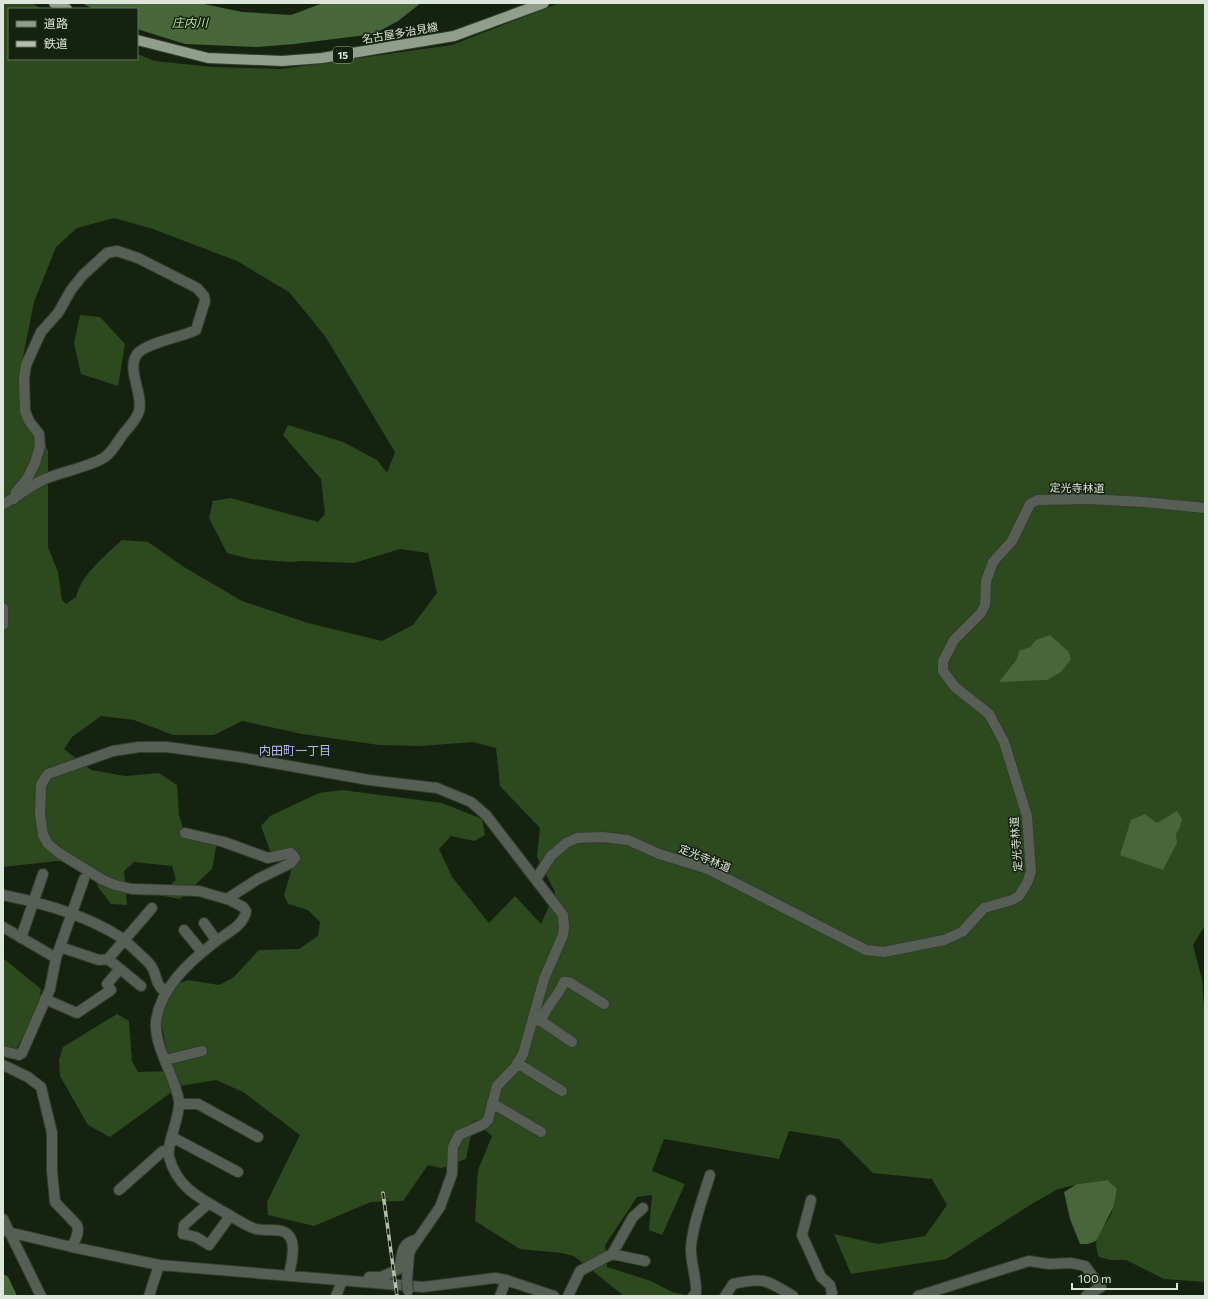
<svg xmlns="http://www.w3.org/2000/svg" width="1208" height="1299" viewBox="0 0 1208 1299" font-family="Commissioner,'Noto Sans JP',sans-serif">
<rect width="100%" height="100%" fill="#162210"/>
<path fill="#2d4a1f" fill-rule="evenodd" d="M3,3h29l9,6h-32v50h128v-5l18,7 58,6 68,2 171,-24 107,-42h646v922l-12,20 9,35 3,40v262l-41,-3 -38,-19h-15l-12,-3c-10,-24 10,-29 14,-49 1,-7 -4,-20 -6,-28l-24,3 -25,6 -28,16 -84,54 -95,15 -17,-40 44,10 47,-8 22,-31 -15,-26 -59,-6 -34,-34 -50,-8 -10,28 -115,-20 -12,32 33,13 -23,51 -13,-5 3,-35 -15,2 -32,48 2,22 44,14 21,11 14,3 -62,1 -50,-40 -12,-3 -42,-4 -45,-28 3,-51 14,-34 -18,-16 -8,39 -25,9 -13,-3 -25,36 -32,1 -57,24 -46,-11 -1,-13 33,-67 -57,-43 -27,-12 -36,6 -70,51 -22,-12 -28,-49 -1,-16 4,-13 54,-33 12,7 3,40 6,11 33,-1 -11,-54 17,-33 11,-4 31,5 14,-7 26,-28 40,-1 19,-13 2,-14 -12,-12 -20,-6 -4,-9 8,-27 -21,-15 -10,-27 9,-10 49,-23 23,-3 100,13 40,16 3,16 -11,6 -23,-5 -12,13 13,28 37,46 26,-27 26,28 14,-32 -18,-35 3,-29 -40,-42 -4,-38 -23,-6 -53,4 -41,-1 -77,-11 -60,-13 -28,14h-41l-39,-15 -33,-4 -29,21 -8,12 27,21 34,6 34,-3 18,12 2,30 5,16 34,6 -6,32 -32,30 -22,-4 18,-15 -4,-14 -38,-4 -10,9 3,34 -16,-1 -13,-17 -8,-22 -33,-4 -54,6zM114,218l39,11 84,32 52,31 36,44 70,116 -8,21 -10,-13 -34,-18 -55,-17 -5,10 38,44 4,35 -7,8 -88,-24 -17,3 -4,17 18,35 24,6 39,3 12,-1 52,2 46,-14 28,4 9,40 -24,32 -31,16 -74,-18 -66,-22 -58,-34 -36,-25 -26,-2c-17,16 -41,35 -46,57l-10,7 -4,-4 -4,-28 -10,-25v-96l-19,-38 -8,-46 13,-65 22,-55 21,-19z
M80,315l20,2 25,27 -7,42 -37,-12 -7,-31z
M3,958l38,31 -4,23 -21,37 -13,-3z"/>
<path fill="#47663a" d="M82,3h117l43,9 49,3 32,-12h98l-23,18 -24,13 -80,10 -37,3 -72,-3 -48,-15v-20h-44z
M1050,635l18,16 3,8 -10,13 -14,8 -48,2 18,-23 2,-8 11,-4 6,-7z
M1177,811l5,8 -2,8 -4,7 1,9 -14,27 -43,-15 11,-35 14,-6 12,9z
M1107,1180l10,9 -4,19 -17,33 -8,3h-8l-10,-25 -6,-27 13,-8z"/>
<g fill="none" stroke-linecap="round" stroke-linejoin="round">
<path stroke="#47663a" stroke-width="13" d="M3,1281l7,15"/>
<defs>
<path id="minor" d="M3,504c15,-7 27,-19 42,-25 15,-7 48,-13 60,-22 8,-6 13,-16 19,-24 5,-6 13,-14 15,-22 5,-17 -15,-45 0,-59 14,-11 40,-14 57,-22l9,-29 -1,-5 -7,-8 -59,-30 -21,-7 -10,2 -24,22 -12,15 -13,23 -17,19 -15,33 -2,13 1,33 4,10 10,13 1,12 -5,17 -8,16 -11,13 -2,7
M3,608v17
M185,833l39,9 44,16 23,-5 4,5 -4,5 -33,16 -28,18v3
M536,879l15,-23 15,-13 11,-5 26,-1 25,3 31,14 49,15 158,81 18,2 60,-12 18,-8 22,-24 28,-8 7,-4 8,-13 4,-11 -4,-56 -23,-74 -15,-28 -34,-27 -12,-16v-10l11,-21 27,-27 4,-8 1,-24 7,-19 19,-21 18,-37 7,-4 52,-1 55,3 61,6
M3,895c40,8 83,20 117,42 10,7 19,17 28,25 11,11 4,19 17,30
M204,923l12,17
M3,927l53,31
M184,930l18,22
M21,938l22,-64
M60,947l39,13 9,-1 44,-51
M108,959l33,27
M45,999l32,14 34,-23 -4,-6 13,-15
M535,1020l6,1 31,21
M541,1021c5,-15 17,-24 23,-39h5l35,22
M3,1051l16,4 3,-2 28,-64 6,-31 28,-79
M165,1060l37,-9
M517,1063l45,28
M3,1065l25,12 13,10 11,46v38l3,31 22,23c3,8 -2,15 -5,22
M492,1103l49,29
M179,1104h19l60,33
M172,1137l66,35
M119,1190l44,-39h6
M811,1200l-9,35 19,42 9,8 2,8 -1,3
M208,1204l-24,21 -1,9 13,3 13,8 21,-29
M3,1219l38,77
M8,1232l64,15 87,18 264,22 72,-9 11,2 48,16
M612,1254l33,7
M289,1275c2,-11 7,-28 1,-38 -7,-11 -23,-5 -34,-8 -11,-3 -21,-11 -32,-17 -25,-14 -47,-25 -55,-55 -3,-13 12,-42 10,-56 -4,-25 -25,-54 -23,-79 4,-34 33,-60 59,-80 11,-9 29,-16 31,-31l-3,-4 -13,-7 -31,-9 -67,-2 -17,-4 -12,-5 -44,-27 -11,-9 -5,-9 -3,-21 1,-29 4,-7 3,-4 65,-23 26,-4h28l72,10 130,23 68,8 34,14 15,13 77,100 1,12 -1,8 -19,44 -21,75 -7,12 -19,20 -9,34 -4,4 -25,11 -6,12 -1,27 -12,33 -29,42 -2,5 -2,27
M369,1277h12l18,-8c4,-12 0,-25 16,-29
M149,1296l10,-31
M336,1296l6,-15
M500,1296l6,-16
M568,1296l12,-25 32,-17 21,-37 10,-9
M693,1296l3,-3c1,-15 -6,-31 -5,-46 2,-24 12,-49 19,-72
M725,1296l8,-12c32,-7 33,-4 60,12
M918,1296l111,-35 20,3 22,-1 14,3 16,21 -15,9"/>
<path id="major" d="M54,3l13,6
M137,40l71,18 74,3 40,-3 132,-22 90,-33"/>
</defs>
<use href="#minor" stroke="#323d2c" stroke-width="12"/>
<use href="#major" stroke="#323d2c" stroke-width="12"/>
<use href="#minor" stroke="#575e55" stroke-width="10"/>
<use href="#major" stroke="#919e8b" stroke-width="10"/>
<defs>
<path id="rail" d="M383,1193l14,103"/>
</defs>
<use href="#rail" stroke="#b5beb1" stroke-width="3.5"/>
<use href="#rail" stroke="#162210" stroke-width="2" stroke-dasharray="6" stroke-linecap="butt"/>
<defs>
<path id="minor-bridge" d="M407,1281l1,10"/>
</defs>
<use href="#minor-bridge" stroke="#323d2c" stroke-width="12" stroke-linecap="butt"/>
<use href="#minor-bridge" stroke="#575e55" stroke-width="10"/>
</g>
<g text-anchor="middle" stroke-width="3" stroke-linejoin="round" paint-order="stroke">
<rect fill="#162210" stroke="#a1ab9d" stroke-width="1" x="333" y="47" width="20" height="16" rx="3"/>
<g font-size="10" font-weight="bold" fill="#dde6da">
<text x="343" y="59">15</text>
</g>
<g font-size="11" fill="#dde6da" stroke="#162210">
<text transform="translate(400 33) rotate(-10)" y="4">名古屋多治見線</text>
<text transform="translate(1077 488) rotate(1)" y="4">定光寺林道</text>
<text transform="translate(1016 844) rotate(-94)" y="4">定光寺林道</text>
<text transform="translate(705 858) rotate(22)" y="4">定光寺林道</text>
</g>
<g font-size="12" font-style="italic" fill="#b2e39d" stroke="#162210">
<text x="190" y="27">庄内川</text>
</g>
<g font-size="12" fill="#b9b6fd" stroke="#162210">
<text x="295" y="755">内田町一丁目</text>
</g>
</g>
<rect width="1208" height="1299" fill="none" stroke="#dde6da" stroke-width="8"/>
<rect x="8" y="8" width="130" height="52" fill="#162210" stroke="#667061"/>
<rect x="16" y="21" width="20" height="6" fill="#919e8b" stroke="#667061"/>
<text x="44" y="28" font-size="12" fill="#dde6da">道路</text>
<rect x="16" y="41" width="20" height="6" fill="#b5beb1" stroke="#667061"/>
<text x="44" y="48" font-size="12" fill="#dde6da">鉄道</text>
<path d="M1072 1283v6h105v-6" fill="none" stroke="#dde6da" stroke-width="2"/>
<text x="1078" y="1283" font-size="12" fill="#dde6da" stroke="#162210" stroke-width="3" paint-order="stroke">100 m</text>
</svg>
